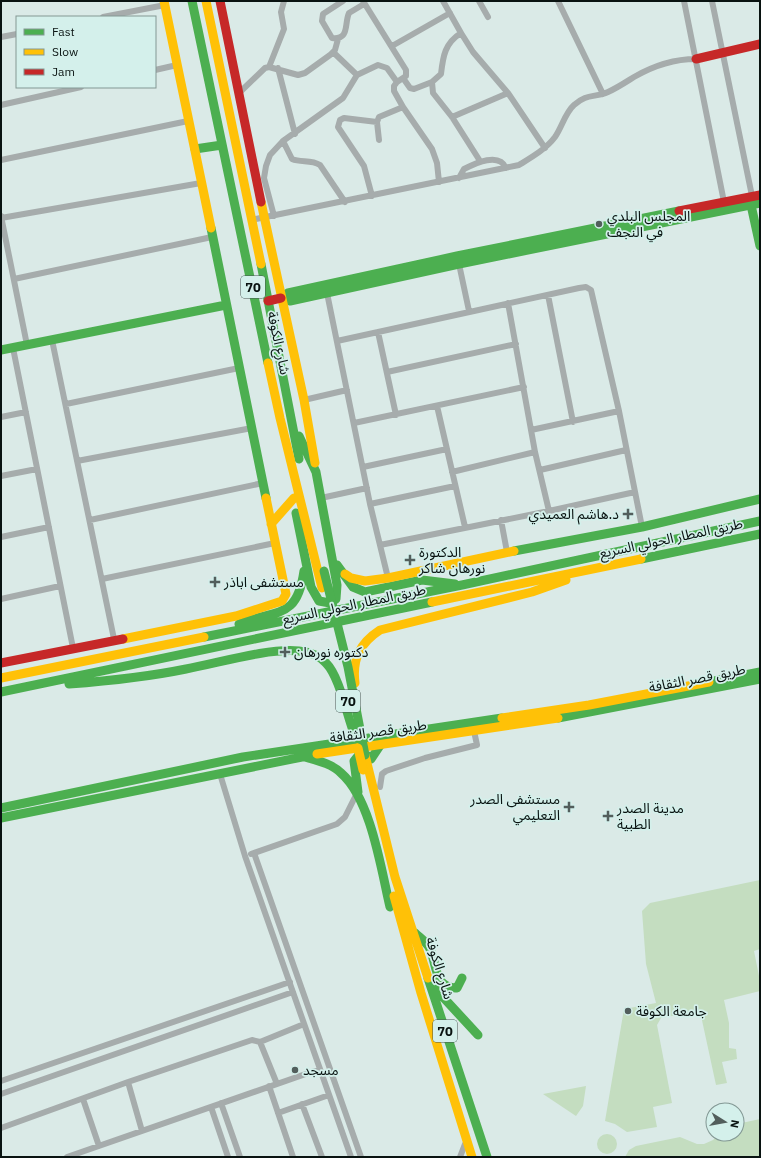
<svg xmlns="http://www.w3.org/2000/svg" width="761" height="1158" viewBox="0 0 761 1158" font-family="'IBM Plex Sans','Noto Sans Arabic',sans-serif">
<rect width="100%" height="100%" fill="#daeae7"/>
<path fill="#c4ddc0" d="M760,880v69l-6,2 6,30v10l-36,9 5,23v25l7,1 1,10 -15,3 5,21 -11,2 -16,-74 -39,7 -4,7 15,78 -19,4 4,20 -30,5 -12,-8 -10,-3 19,-112 32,-6 -10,-39 -4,-53 8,-8z
M586,1086l-3,20 -7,10 -33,-22z
M760,1119v38h-135l4,-7 7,-4 44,-9 17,7h7l9,-4 6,-6h18v-10z
M597 1144a10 10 0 1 1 20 0a10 10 0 1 1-20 0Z"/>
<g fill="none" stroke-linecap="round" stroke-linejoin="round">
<path stroke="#a6acac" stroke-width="6" d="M343,1l-20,13 -1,7 10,17c18,2 12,-14 17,-25l15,-9
M363,1l43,69v6l-9,6 -3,4v5l9,16 29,42 5,14 2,19
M443,1l18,32
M479,1l9,16
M558,1l45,93
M684,1l40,201
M712,1l40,195
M103,17l62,-12
M1,37l16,-3
M392,46l58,-33
M333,52l24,23
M269,67l15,-38 -3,-17 3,-11
M278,68l17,66
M155,70l22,-5
M403,78l7,10 4,1 18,-7 1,11 19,24 28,44
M432,82l9,-8c2,-18 4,-31 20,-41l12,19 35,41 37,55
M239,93l26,-25 4,-1 29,8 7,-2 25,-18 5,-5 3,-11
M1,105l80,-18
M452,117l56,-24
M379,140l-2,-18 2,-5 24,-10
M283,141l9,18c9,4 19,0 28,6l25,37
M1,160l187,-39
M459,178l5,-9c12,-6 35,-17 42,-1
M372,196l-8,-30 -26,-39 2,-7 4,-2 33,4
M1,216l26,129
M274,216l-10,-38 2,-12 4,-11 13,-14 60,-43 14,-23 21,-10 9,3 10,14
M1,218l200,-35
M251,220l268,-55c13,-8 27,-16 36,-28 7,-10 10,-24 19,-32 13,-12 21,-7 34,-13 9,-4 18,-10 26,-15 19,-11 41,-18 62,-18
M459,264l10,47
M14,279l198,-42
M327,293l43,211 18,74
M548,295l25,127
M508,303l27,149 14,59
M378,332l18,83
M52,340l62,299
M337,341l242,-53 7,-1 5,3 28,121 23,116
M13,348l60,300
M387,372l129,-28
M304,400l43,-10
M66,404l173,-36
M437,406l28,121
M1,417l25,-5
M354,423l170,-36
M531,430l88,-19
M77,461l175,-33
M363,467l84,-18
M540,470l86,-20
M452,472l83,-20
M1,476l36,-7
M321,498l46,-10
M370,504l85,-18
M90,520l173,-37
M501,520l6,32
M1,537l48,-10
M380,545l169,-34 86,-19
M102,579l173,-36
M1,599l59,-13
M220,774l25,82 106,301
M380,787l2,-13 4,-3 39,-13 52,-13 -3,-14
M254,853l107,304
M251,854l86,-30 8,-7 12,-24
M260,1042l44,-18
M1,1081l289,-99
M269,1086l24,71
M1,1094l292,-102
M83,1099l16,47
M221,1103l19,54
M302,1104l20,53
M211,1107l17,50
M278,1113l51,-18
M1,1128l127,-46
M142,1131l-14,-49 124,-42 8,2 17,42
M67,1157l253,-88
M460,1157l5,-13"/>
<path stroke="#4caf50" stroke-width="9" d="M192,1l76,362
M195,149l27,-4
M751,205l9,41
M211,228l55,270
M261,264l38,195
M281,298l7,-5 169,-37 222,-45
M281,298l9,3 169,-37 301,-61
M1,350l225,-45
M296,513l15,74 8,14 11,2 6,-4 1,-14 -21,-113 -17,-36
M514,551l128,-24 118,-28
M641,559l119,-25
M337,565l16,22 12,5 57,-12 33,4
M239,624c38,-15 58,-4 65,-53
M204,637l258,-52 298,-64
M709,682l51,-10
M69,684c39,-3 78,-7 117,-15 33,-6 81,-21 113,-18 10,1 21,5 27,12 14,14 21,54 29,73
M1,692l431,-90
M558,718l202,-39
M302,756c13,4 29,7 39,17 30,26 40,96 49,134
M371,759l10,-15
M358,792l-4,-31 4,-5h10
M1,808l242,-51 259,-39
M1,818l316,-64
M415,933c5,5 12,9 15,16 7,15 4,40 27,39l5,-10
M428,978l59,179
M430,983l48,52"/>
<path stroke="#ffc107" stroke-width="9" d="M164,1l47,227
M206,1l55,263
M261,202l43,198 11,63
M268,363l12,55 42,170
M271,524l23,-26
M345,574l6,4 14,3 23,-3 126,-27
M432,602l209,-43
M123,639l113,-23 46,-15 4,-7 -20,-96
M1,678l203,-41
M355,683c-3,-24 5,-40 25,-53l152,-38 34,-12
M502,718l87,-13 120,-23
M317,754l241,-36
M365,755l30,122 33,101
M394,896l27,97 51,164"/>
<path stroke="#c62828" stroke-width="9" d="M220,1l41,201
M696,59l64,-15
M679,211l81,-16
M268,301l13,-3
M1,663l122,-24"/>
<path stroke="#4caf50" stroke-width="9" d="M324,571l24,96 17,88"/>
<path stroke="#ffc107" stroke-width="9" d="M358,748l5,22"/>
</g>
<g fill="#525e5c" stroke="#d4f0eb" stroke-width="1.5">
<circle cx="599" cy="224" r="4"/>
<path d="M626 508h4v4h4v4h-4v4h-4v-4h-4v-4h4z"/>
<path d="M408 554h4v4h4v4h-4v4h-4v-4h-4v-4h4z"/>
<path d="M213 576h4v4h4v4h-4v4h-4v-4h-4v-4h4z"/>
<path d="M283 646h4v4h4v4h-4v4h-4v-4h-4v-4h4z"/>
<path d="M567 801h4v4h4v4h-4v4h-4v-4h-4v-4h4z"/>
<path d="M606 810h4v4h4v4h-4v4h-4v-4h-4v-4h4z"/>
<circle cx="628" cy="1011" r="4"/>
<circle cx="295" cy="1070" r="4"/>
</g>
<g text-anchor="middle" stroke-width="3.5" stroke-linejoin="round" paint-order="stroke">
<g fill="#d4f0eb" stroke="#465552" stroke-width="1">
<rect x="241" y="276" width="24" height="22" rx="3"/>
<rect x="336" y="690" width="24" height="22" rx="3"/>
<rect x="433" y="1020" width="24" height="22" rx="3"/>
</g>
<g font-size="13" font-weight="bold" fill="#091311">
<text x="253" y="292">70</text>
<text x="348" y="706">70</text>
<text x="445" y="1036">70</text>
</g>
<g font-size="14" fill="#091311" stroke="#d4f0eb" text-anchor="start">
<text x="607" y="221">المجلس البلدي<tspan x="607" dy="16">في النجف</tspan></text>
<text x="619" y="519" text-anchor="end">د.هاشم العميدي</text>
<text x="419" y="557">الدكتورة<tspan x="419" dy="16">نورهان شاكر</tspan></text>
<text x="224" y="587">مستشفى اباذر</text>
<text x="294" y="657">دكتوره نورهان</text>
<text x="560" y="804" text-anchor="end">مستشفى الصدر<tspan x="560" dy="16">التعليمي</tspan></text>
<text x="617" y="813">مدينة الصدر<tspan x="617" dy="16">الطبية</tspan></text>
<text x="636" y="1016">جامعة الكوفة</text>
<text x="303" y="1075">مسجد</text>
</g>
<g font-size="14" fill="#091311" stroke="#d4f0eb">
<text transform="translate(279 343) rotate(78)" y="5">شارع الكوفة</text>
<text transform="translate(671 538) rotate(-12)" y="5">طريق المطار الحولي السريع</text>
<text transform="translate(354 604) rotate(-12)" y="5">طريق المطار الحولي السريع</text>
<text transform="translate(697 678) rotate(-11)" y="5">طريق قصر الثقافة</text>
<text transform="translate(378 731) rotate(-8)" y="5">طريق قصر الثقافة</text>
<text transform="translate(440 968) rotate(73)" y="5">شارع الكوفة</text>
</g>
</g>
<rect width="761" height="1158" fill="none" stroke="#091311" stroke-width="4"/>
<rect x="16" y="16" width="140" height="72" fill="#d4f0eb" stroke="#839894"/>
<rect x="24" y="29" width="20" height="6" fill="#4caf50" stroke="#839894"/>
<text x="52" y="36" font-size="12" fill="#091311">Fast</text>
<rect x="24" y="49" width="20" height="6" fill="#ffc107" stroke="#839894"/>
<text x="52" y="56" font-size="12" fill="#091311">Slow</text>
<rect x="24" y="69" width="20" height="6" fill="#c62828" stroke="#839894"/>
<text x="52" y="76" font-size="12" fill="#091311">Jam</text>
<g transform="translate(725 1122) rotate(101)"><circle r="19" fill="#d4f0eb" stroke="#839894"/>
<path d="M0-3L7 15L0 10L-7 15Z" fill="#525e5c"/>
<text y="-6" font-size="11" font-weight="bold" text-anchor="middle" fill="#091311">N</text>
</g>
</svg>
